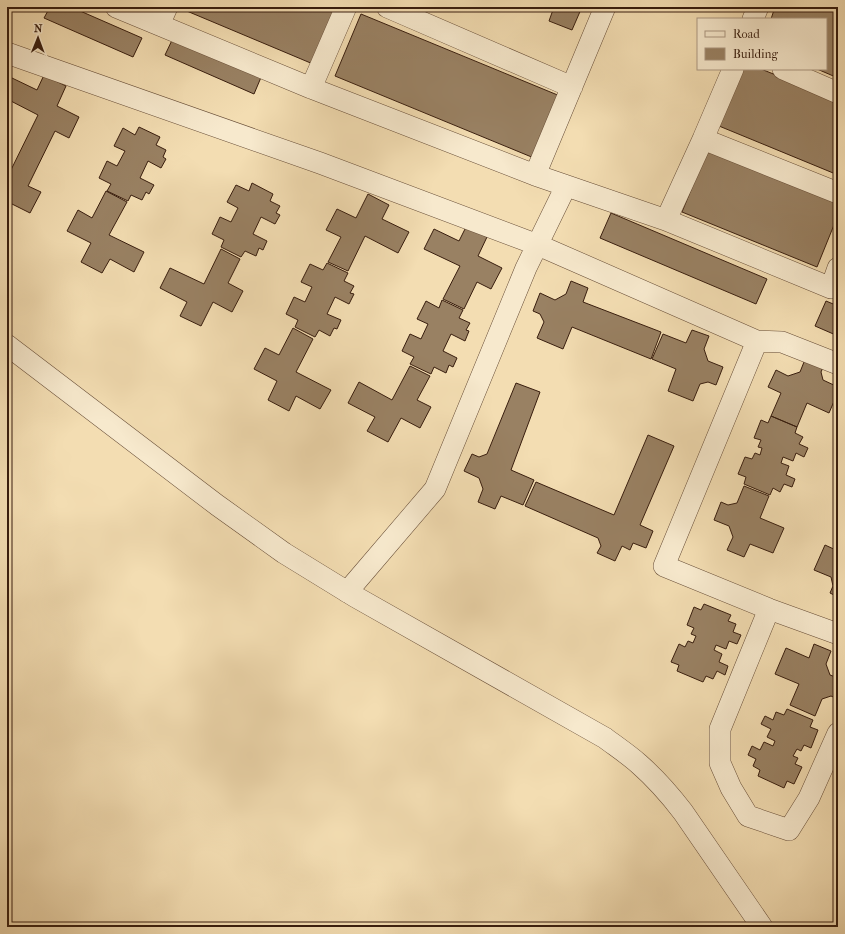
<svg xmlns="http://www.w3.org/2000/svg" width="845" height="934" viewBox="0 0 845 934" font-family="'IM FELL French Canon',serif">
<rect width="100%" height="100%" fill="#f3ddb2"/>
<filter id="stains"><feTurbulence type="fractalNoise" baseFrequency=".005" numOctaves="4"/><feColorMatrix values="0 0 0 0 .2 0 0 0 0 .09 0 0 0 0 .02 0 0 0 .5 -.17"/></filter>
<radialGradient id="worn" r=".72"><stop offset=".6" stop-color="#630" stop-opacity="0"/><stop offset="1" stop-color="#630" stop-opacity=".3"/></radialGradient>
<path fill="#998163" stroke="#381d0e" d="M7,7h5l-4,9 -1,-1z
M50,7h21l71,31 -9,19 -89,-39z
M183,7h154l-24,57 -131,-55z
M554,7h28l-10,23 -23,-9z
M775,7h59l4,2v69l-21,-9h9v-50h-55z
M361,14l199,82 -26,62 -199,-82z
M174,36l88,39 -8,19 -89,-39z
M743,69h18l77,31v75l-119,-49z
M44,75l22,11 -9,20 22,11 -10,21 -14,-7 -27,55 13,6 -11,21 -22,-11 -1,2v-26l31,-63 -31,-16v-11l5,-10 25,12z
M139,127l21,10 -4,8 10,5 -3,7 3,2 -5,9 -13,-7 -8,17 14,7 -5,9 -3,-2 -4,8 -11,-5 -3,6 -21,-10 4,-7 -12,-6 8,-17 10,5 8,-15 -11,-5 9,-18 12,7z
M708,148l130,53v14l-21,52 -135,-55z
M252,183l21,11 -3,7 10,5 -4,7 4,2 -5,9 -14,-7 -8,17 14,7 -4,9 -4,-2 -3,8 -11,-5 -4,6 -20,-10 3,-7 -12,-6 8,-17 11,5 7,-14 -11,-6 9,-17 13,6z
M106,191l21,11 -18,33 35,17 -10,20 -24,-13 -8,14 -21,-11 10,-19 -24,-12 11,-21 14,8z
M368,194l21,11 -7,14 27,13 -11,21 -33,-17 -17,35 -20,-9 13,-25 -15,-7 11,-21 19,9z
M611,213l156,66 -11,25 -156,-66z
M466,227l21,10 -9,19 24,12 -11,21 -14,-7 -13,27 -21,-10 17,-33 -36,-17 10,-20 25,12z
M221,249l19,10 -12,24 15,8 -11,21 -19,-10 -12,24 -21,-10 7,-14 -27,-14 10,-20 34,16z
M327,263l21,10 -4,8 10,5 -4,7 4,1 -5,10 -14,-7 -8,17 14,6 -4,9 -3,-1 -4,8 -11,-6 -4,7 -20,-10 3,-7 -12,-6 8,-17 11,5 7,-15 -11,-5 9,-18 13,6z
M571,281l17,7 -5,14 78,30 -10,27 -79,-32 -9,22 -26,-11 7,-16 -4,-8 -7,-3 7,-18 15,7 11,-6z
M442,300l21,10 -4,8 11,5 -4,7 3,1 -4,10 -14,-7 -8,17 14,7 -4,9 -4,-2 -3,8 -12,-6 -3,7 -21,-10 4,-7 -12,-6 8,-17 11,5 7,-15 -11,-5 9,-18 13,7z
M826,301l12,5v30l-23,-10z
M293,328l20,11 -17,33 35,18 -11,19 -24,-13 -7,15 -21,-11 9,-19 -23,-12 11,-21 14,7z
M692,330l17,6 -5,13 4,12 15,6 -7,18 -8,-3 -8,2 -7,17 -25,-10 8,-22 -24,-10 11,-25 23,9z
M806,357l18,8 -3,7 2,8 15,7v5l-9,21 -22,-10 -10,24 -26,-11 10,-23 -13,-6 8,-17 12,6 12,-4z
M410,366l20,10 -13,24 14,7 -11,21 -19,-10 -13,24 -21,-11 8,-14 -27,-14 11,-21 33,18z
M516,383l24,9 -29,78 23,10 -11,25 -22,-9 -6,13 -17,-7 5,-13 -4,-11 -15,-7 8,-17 7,3 8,-3z
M771,416l26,11 -2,6 8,4 -4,7 9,4 -4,9 -8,-4 -3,8 -10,-4 -2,6 8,3 -3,9 9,4 -3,8 -8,-3 -4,8 -7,-4 -3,7 -26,-11 2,-7 -8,-3 7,-17 7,2 3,-6 5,2 2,-7 -4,-1 3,-7 -7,-2 7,-18 7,3z
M648,435l26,11 -34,79 13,6 -7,17 -13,-5 -3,7 -8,-4 -7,15 -18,-8 4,-7 -3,-8 -73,-32 11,-24 78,33z
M744,486l25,10 -9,22 24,10 -11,25 -23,-9 -6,13 -17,-7 6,-13 -4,-11 -15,-6 7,-18 7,3 9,-2z
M825,545l13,6v46l-8,-4 3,-7 -2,-9 -17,-7z
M704,604l27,11 -3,6 8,3 -3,8 8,3 -4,9 -8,-3 -3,8 -10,-4 -2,5 8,4 -3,8 9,4 -3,9 -8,-4 -4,8 -7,-3 -3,6 -26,-11 2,-6 -8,-3 8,-18 6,3 3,-6 5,2 3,-7 -5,-2 3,-6 -7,-3 7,-18 7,3z
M814,644l17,7 -5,13 4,11 8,3v21l-7,-3 -9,3 -7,17 -25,-11 9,-21 -24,-10 11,-26 23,10z
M787,709l26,11 -3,7 8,3 -7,18 -7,-3 -3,6 -4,-2 -4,7 5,2 -3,6 7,3 -8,17 -7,-3 -3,7 -26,-12 2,-6 -7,-4 3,-7 -8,-4 4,-9 8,4 4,-8 9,4 2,-5 -8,-4 4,-8 -10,-5 4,-8 8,4 3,-8 8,3z"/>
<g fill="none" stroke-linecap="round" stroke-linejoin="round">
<defs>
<path id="minor" d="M116,7l195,81 224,87 131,45 37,-81 30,-70
M387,7l185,80
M753,19l5,-12
M159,25l8,-18
M7,53l313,110 218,82 219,96 25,1 56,22
M783,69l55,24
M311,88l35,-81
M703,139l135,54
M535,175l70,-168
M666,220l165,68 7,-20
M757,341l-93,225 105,43 69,25
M7,345l210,160 67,48 70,43 251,142c12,9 24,17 34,26 17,15 31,31 44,48l79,115
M347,592l88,-103 91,-221 40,-82
M769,609l-49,120v34l11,25 17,28 41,14 20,-32 29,-65"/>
</defs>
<use href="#minor" stroke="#674d37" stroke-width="22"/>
<use href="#minor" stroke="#f7e9cd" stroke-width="21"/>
</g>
<rect width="845" height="934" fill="none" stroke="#f3ddb2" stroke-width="24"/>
<rect x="8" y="8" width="829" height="918" fill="none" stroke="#381d0e" stroke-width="2"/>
<rect x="12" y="12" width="821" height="910" fill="none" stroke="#381d0e"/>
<rect x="697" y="18" width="130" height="52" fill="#f7e9cd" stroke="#ab9781"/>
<rect x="705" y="31" width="20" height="6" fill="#f7e9cd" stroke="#ab9781"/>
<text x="733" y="38" font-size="12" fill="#381d0e">Road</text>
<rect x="705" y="48" width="20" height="12" fill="#998163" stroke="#ab9781"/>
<text x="733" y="58" font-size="12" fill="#381d0e">Building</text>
<g transform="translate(38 38) rotate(1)" stroke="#f7e9cd" stroke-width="3" paint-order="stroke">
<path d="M0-3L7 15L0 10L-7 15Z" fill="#381d0e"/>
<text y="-6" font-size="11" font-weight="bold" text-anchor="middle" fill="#381d0e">N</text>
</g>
<rect width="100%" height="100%" filter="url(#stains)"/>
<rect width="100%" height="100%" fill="url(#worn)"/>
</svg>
